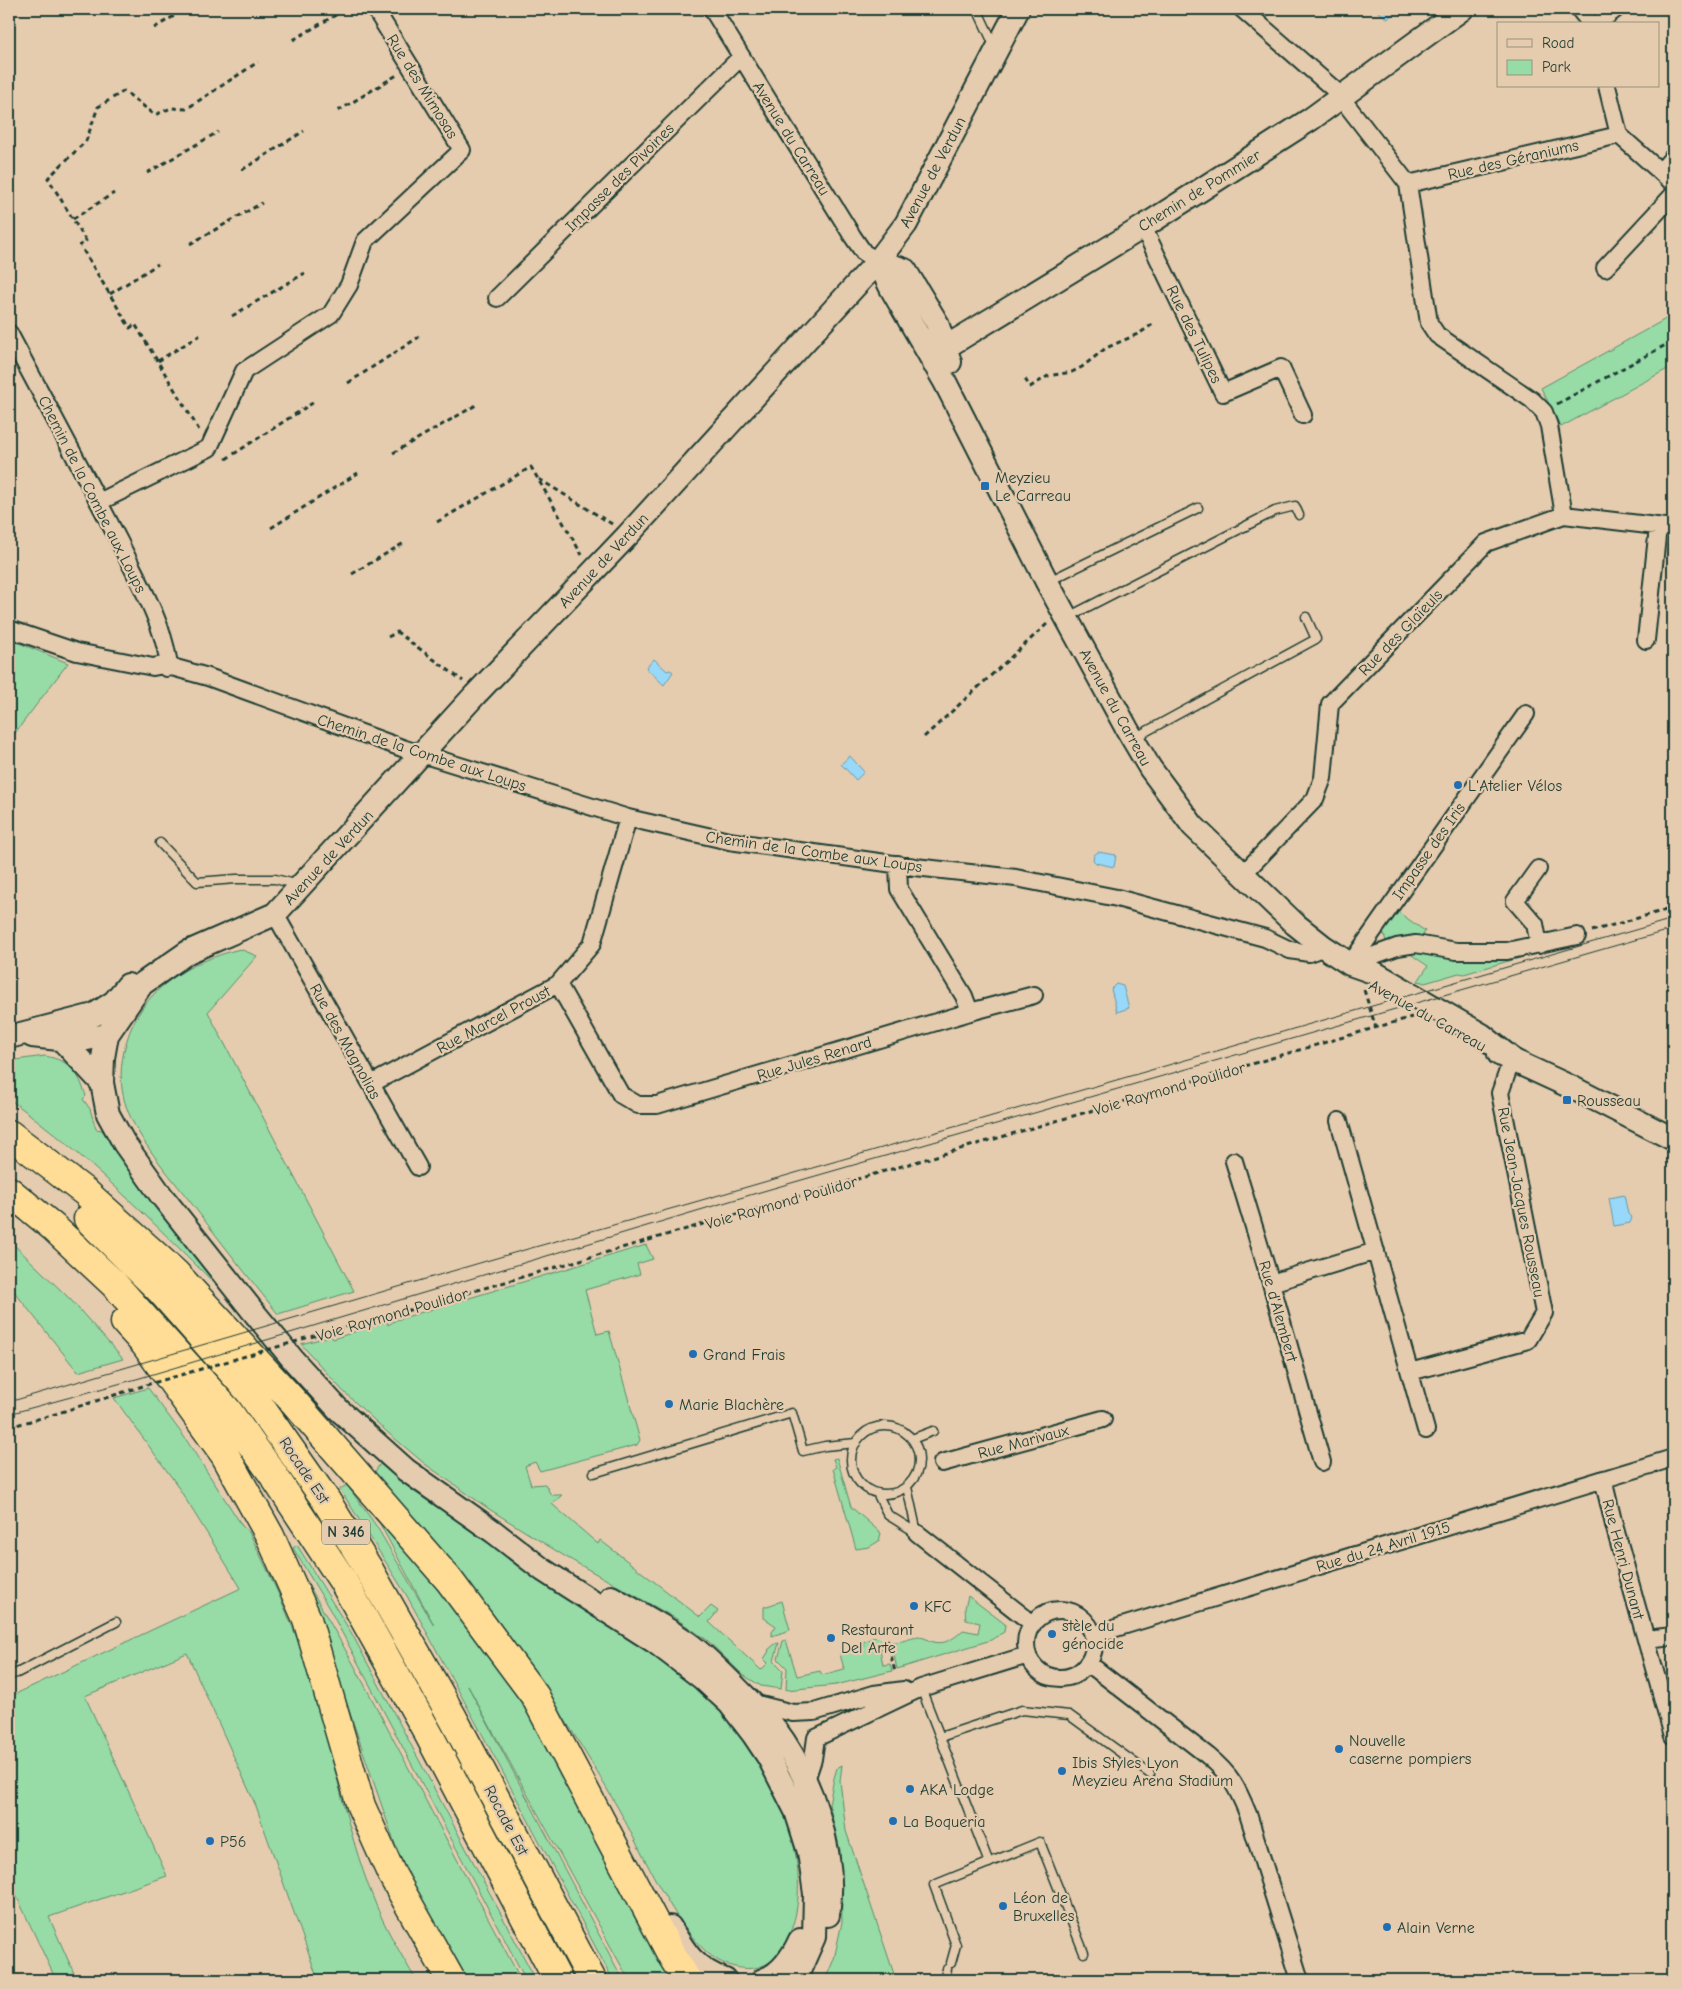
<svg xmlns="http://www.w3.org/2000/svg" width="1682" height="1989" viewBox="0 0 1682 1989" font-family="'Comic Neue',sans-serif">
<rect width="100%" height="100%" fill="#e6ccae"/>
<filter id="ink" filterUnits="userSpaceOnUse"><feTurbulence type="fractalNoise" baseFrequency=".02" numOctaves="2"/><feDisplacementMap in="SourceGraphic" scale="10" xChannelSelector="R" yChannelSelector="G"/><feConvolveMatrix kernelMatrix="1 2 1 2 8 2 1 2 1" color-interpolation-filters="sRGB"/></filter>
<g filter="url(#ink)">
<path fill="#97dba6" stroke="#5b8c6d" d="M1673,315v51l-112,61 -20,-39z
M9,639l59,24 -59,78z
M1398,912l27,19 -3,7 -36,3 -3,-9z
M240,949l17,7 -49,56 146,279 -76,23c-29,-36 -58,-73 -86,-110 -24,-31 -53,-62 -66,-98 -7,-21 -6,-42 0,-63 15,-54 62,-81 114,-94z
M1550,949l-86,25 -5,-1 -34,10 -7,-2 10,-15 -24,-16z
M45,1056c26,5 33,16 41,40l-3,3 7,10 6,20 6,1 53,76 62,77 -1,2c-66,-66 -132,-132 -207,-186v-35l6,-4z
M9,1240l62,60 52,59 -45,13 -69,-87z
M646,1245l7,14 -16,5 3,10 -55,16 12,44 12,-3 31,109 -3,5 -97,26 -5,-9 -10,4 6,19 14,-1 6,11h11l-10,9 46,40 2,-4 100,77 11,-11 7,5 -9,11 52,48 7,-7 -4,-4 5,-8 -1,-1 7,-6 4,-1 -5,18 9,9 -2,19 -20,-3 -18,-11 -36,-35 -32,-22 -109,-61 -77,-48 -64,-45 -38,-32 -45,-42 -41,-46 30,-8 2,3 54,-18 1,4 8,-5z
M148,1388l37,50 58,89 6,5c21,43 42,86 57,132 26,77 37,160 68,236 11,28 27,54 42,80h-98l-62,-174 -69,-153 -102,43 82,180 -118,41 28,63h-21l-47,-100v-183l232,-109 -66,-106 -61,-84z
M837,1458l14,49 30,26 -2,8 -10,6 -13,2 -23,-80 3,-2 -3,-8z
M380,1464l33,27c53,35 106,70 159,105 61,41 122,80 169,137 9,10 14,22 20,34 8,13 17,26 22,40 17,48 27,111 -9,151 -14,15 -38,12 -55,3 -40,-22 -78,-112 -101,-153 -25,-44 -52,-87 -79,-129 -49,-74 -106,-141 -165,-206z
M347,1485l30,42 57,98 -54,-101 -9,-10 -19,-29 92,107 82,114 150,274h-47l-161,-294 155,294h-10l-113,-213 -93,-171 -67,-107z
M297,1545l55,89 184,346h-10l-196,-370 -37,-62z
M294,1559l60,106 167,315h-53l-51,-89 -21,-44 -84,-244z
M968,1596l37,28 -1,8 -13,8 -94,29 -6,-27c10,1 18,-4 28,-5 6,0 10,4 15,5 11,3 21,-4 29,-12l15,3 2,-10 -14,-3 -1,-12z
M782,1601l8,29 -18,6v-4l4,-6 -12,-8v-11z
M875,1637l10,4 2,7 -7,1 3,16 7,-1 2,7 -56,14 -50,5 1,-22 -9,-9 5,-18 3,-1 11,36 23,-5 2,4 22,-6 -4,-15 24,-7 -1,-5z
M842,1765l-2,16 6,50 50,149h-71l9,-21 8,-37 -2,-72 -11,-46 5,-26 3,-10z"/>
<path fill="#98d8f9" stroke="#689aaa" d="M1375,9h22l-9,10z
M654,659l13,12 3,-1 3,2 -9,13 -18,-17z
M850,756l14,16 -8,8 -15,-16z
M1098,852l18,3 -2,12 -18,-4 -3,-3 1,-5z
M1116,984l7,2 6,22 -12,4 -6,-23z
M1624,1195l4,19 4,4 -2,5 -16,3 -5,-28z"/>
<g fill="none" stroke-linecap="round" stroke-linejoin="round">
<defs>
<path id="lane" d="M977,9l17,36
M1049,581l149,-73
M1068,617l207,-106 20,-5 4,9
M1134,738l182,-99 -10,-22
M160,843l37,39 39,-3h39l24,6
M851 1460a34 34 0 1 1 68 0a34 34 0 1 1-68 0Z
M912,1439l21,-8
M594,1473l198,-60 11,38 22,-5 31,-3
M907,1487l10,46
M877,1493l11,22 29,18
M9,1675l8,-2 99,-51
M921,1688l68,175
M940,1737l82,-27 47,5 81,59
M951,1963l5,-18 -22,-60 106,-43 44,111
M944,1980l3,-11"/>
<path id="street" d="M712,9l141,228 11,16 14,8
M1242,9l94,82 72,93 21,139 8,12 95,65 12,12 5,14 15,89
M1579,9l12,15
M1597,24l19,-15
M1607,86l12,49 54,48
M1661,171l12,-14
M1408,184l211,-49
M1143,227l80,166 58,-25 22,47
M1605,268l68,-73
M497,298l244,-241
M9,333c37,70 75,140 111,210 18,38 41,75 48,116
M99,502l110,-54 35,-77 87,-57 18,-29 16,-44 97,-91 -87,-141
M9,629l68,23 76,15 10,-2
M1646,640l12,-113
M163,665l3,3 6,-1 36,10 194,71 226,70 101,23 186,26 101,11 101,20 148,40 25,12 19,3 15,-6
M1538,869l-23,32 20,23 4,21
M1243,874l72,-75 8,-21 7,-74 156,-161 78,-28 109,13
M275,914l143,253
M1350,964l176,-250
M1350,964l47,-17 19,-3 40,7h51l70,-15
M558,984l63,111 17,10h19l313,-93 -6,-16 -65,-107 -1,-25
M970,1012l64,-17
M371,1084l187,-100 34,-40 36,-126
M1339,1121l87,309
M1234,1161l37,122 51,179
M1271,1283l105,-32
M1410,1372l118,-32 16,-27 -44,-220 12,-34
M942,1463l161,-44
M1603,1479l11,46 59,211
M917,1533l116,91
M1026 1644a34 34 0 1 1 68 0a34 34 0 1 1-68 0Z
M1093,1635l580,-177
M1646,1639l27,-3
M1088,1663l120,93c23,19 29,31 40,58l52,166
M753,1703l40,10 21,-1 60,-18 30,-4
M806,1780l7,-21 3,-21 105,-50 107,-33"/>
<path id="secondary" d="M878,261l13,27 54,94 102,200 80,147 23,39 43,58 102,98 29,23 26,17 23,8 109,63 30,24
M878,261l27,9 32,53 13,39
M934,364l5,-11 7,-6 197,-120 168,-108 151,-110
M32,1036l45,5 30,-6
M9,1037l85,-22 20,-13 14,-17
M61,1039l41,44
M1499,1054l74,34 100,51
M611,1597c27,16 56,30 81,49 14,11 27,24 39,36 14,15 29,28 42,44 38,49 65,128 55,189
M670,1927c16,27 25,42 55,53
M763,1980c17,-5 30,-24 37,-40
M795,1980l19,-43 1,-43 -6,-42 -13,-41 -27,-53 -16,-24 -23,-30 -28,-26 -47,-36 -112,-72 -49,-38 -88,-62 -68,-61 -43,-47 -43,-52 -91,-115 -37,-52 -16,-29 -6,-31 1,-25 4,-23 35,-51 46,-32 87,-38 200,-219 152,-159 251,-275 28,-37 112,-215"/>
<path id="highway" d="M9,1134l76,58 91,82 119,129 154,177 86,116 137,260 15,24
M9,1191l44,36 61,57 113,126 45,63 71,108 85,152 130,247
M88,1219l73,72 89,101 75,107 43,69 85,150 139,262
M125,1322l20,22 80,111 45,81 37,83 54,187 30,67 60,107"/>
</defs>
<use href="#lane" stroke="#1f3d34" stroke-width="11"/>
<use href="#street" stroke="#1f3d34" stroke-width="20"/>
<use href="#secondary" stroke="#1f3d34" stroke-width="26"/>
<use href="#highway" stroke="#1f3d34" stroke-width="31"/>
<path stroke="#1f3d34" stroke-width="3" stroke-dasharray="5 4" stroke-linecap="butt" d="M154,28l32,-19
M293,40l53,-31
M338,111l59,-36
M242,170l62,-39
M147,173l71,-41
M73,219l41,-26
M190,244l72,-41
M110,294l48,-30
M232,316l73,-43
M158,361l42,-26
M1025,379l5,8 18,-11 24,-4 10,-5 24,-19 34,-15 13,-9
M348,383l71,-46
M1557,404l116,-63
M199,430l-64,-106 -5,4 -50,-83 6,-4 -38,-63 38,-37 12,-34 26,-16 31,24 16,-7 15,1 72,-47
M393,453l85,-49
M226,459l88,-57
M539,479l73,45
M437,522l94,-55 51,88
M271,528l87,-55
M352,574l52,-31
M388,637l9,-5 66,49
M924,737l123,-113
M1592,931l81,-23
M1364,990l12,38
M302,1339l73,-19 1037,-303
M9,1427l43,-12 94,-30
M887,1639l8,33"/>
<use href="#lane" stroke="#e6ccae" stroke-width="8"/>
<use href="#street" stroke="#e6ccae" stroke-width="16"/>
<use href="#secondary" stroke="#e6ccae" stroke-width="22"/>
<use href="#highway" stroke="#ffdd96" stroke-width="28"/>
<path stroke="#1f3d34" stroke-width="1" d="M9,1402l501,-148 178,-50 985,-285
M9,1414l131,-36 620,-186 913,-263"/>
<path stroke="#1f3d34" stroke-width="3" stroke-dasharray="5 4" stroke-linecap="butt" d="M146,1385l155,-45"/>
</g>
</g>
<g fill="#1f6fb2" stroke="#e6ccae" stroke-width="2">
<rect x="980" y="481" width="10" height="10" rx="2.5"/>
<circle cx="1458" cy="785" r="5"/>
<rect x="1562" y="1095" width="10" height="10" rx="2.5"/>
<circle cx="693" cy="1354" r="5"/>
<circle cx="669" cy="1404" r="5"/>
<circle cx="914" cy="1606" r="5"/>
<circle cx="1052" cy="1634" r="5"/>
<circle cx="831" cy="1638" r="5"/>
<circle cx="1339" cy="1749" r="5"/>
<circle cx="1062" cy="1771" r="5"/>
<circle cx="910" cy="1789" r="5"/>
<circle cx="893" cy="1821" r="5"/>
<circle cx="210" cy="1841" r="5"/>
<circle cx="1003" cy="1906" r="5"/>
<circle cx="1387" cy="1927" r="5"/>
</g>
<g text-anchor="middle" stroke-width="4.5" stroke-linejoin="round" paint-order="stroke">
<rect fill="#e6ccae" stroke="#5b6859" stroke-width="1" x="322" y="1519.5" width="48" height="25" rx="4"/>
<g font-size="15" font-weight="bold" fill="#1f3d34">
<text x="346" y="1537">N 346</text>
</g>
<g font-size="16" fill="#1f3d34" stroke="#e6ccae">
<text transform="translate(423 86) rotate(58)" y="6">Rue des Mimosas</text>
<text transform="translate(792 138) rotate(58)" y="6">Avenue du Carreau</text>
<text transform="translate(1513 159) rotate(-13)" y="6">Rue des Géraniums</text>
<text transform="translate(932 172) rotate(-62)" y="6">Avenue de Verdun</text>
<text transform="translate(619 177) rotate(-45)" y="6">Impasse des Pivoines</text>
<text transform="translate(1199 190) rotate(-32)" y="6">Chemin de Pommier</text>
<text transform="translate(1195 334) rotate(64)" y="6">Rue des Tulipes</text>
<text transform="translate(93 494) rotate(63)" y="6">Chemin de la Combe aux Loups</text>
<text transform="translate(603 560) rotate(-47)" y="6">Avenue de Verdun</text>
<text transform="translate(1400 632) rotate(-46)" y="6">Rue des Glaïeuls</text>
<text transform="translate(1116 707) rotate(61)" y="6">Avenue du Carreau</text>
<text transform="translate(422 752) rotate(18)" y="6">Chemin de la Combe aux Loups</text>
<text transform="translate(814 851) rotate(8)" y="6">Chemin de la Combe aux Loups</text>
<text transform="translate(1428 851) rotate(-55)" y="6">Impasse des Iris</text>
<text transform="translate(328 857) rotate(-47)" y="6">Avenue de Verdun</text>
<text transform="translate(1428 1015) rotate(29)" y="6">Avenue du Carreau</text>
<text transform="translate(493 1019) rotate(-28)" y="6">Rue Marcel Proust</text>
<text transform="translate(346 1041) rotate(61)" y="6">Rue des Magnolias</text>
<text transform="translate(814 1058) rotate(-17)" y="6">Rue Jules Renard</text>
<text transform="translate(1169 1088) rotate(-16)" y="6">Voie Raymond Poulidor</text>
<text transform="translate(781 1202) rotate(-16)" y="6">Voie Raymond Poulidor</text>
<text transform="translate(1522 1202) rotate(79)" y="6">Rue Jean-Jacques Rousseau</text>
<text transform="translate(1279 1311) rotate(74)" y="6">Rue d'Alembert</text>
<text transform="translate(392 1314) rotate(-16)" y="6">Voie Raymond Poulidor</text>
<text transform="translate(1023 1441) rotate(-15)" y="6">Rue Marivaux</text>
<text transform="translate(305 1470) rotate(56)" y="6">Rocade Est</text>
<text transform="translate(1383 1546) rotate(-17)" y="6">Rue du 24 Avril 1915</text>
<text transform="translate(1624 1559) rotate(75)" y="6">Rue Henri Dunant</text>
<text transform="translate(507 1820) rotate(62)" y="6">Rocade Est</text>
</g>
<g font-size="16" fill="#1f3d34" stroke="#e6ccae" text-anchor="start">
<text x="995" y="483">Meyzieu<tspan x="995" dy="18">Le Carreau</tspan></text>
<text x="1468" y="791">L'Atelier Vélos</text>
<text x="1577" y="1106">Rousseau</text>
<text x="703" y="1360">Grand Frais</text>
<text x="679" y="1410">Marie Blachère</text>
<text x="924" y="1612">KFC</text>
<text x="1062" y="1631">stèle du<tspan x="1062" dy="18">génocide</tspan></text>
<text x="841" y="1635">Restaurant<tspan x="841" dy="18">Del Arte</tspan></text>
<text x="1349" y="1746">Nouvelle<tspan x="1349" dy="18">caserne pompiers</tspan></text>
<text x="1072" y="1768">Ibis Styles Lyon<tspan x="1072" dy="18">Meyzieu Arena Stadium</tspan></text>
<text x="920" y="1795">AKA Lodge</text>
<text x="903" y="1827">La Boqueria</text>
<text x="220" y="1847">P56</text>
<text x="1013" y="1903">Léon de<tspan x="1013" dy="18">Bruxelles</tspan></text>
<text x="1397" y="1933">Alain Verne</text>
</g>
</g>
<rect width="1682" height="1989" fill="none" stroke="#e6ccae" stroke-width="30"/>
<rect x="15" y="15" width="1652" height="1959" fill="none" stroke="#1f3d34" stroke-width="2" filter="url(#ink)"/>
<rect x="1497" y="22" width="162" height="65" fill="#e6ccae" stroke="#96937d"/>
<rect x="1507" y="39" width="25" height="8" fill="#e6ccae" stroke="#96937d"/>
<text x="1542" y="48" font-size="15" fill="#1f3d34">Road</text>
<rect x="1507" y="60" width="25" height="15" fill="#97dba6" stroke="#96937d"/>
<text x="1542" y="72" font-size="15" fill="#1f3d34">Park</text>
</svg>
